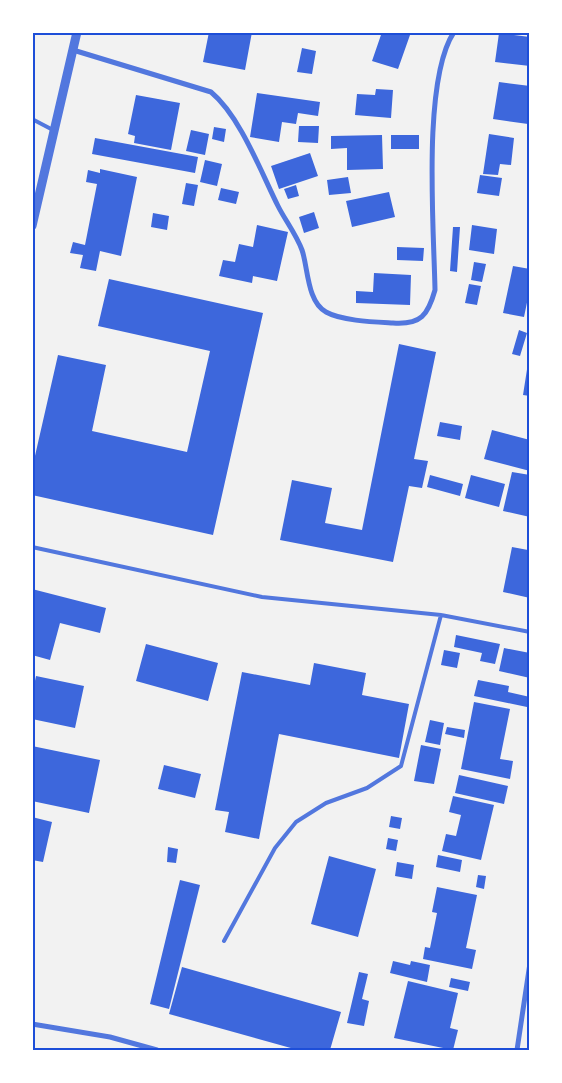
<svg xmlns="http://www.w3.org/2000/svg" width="562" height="1083" viewBox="0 0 562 1083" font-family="Montserrat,sans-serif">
<rect width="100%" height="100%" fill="#f2f2f2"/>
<path fill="#3d67dc" d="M209,32h43l-7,38 -42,-8z
M382,32l28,3 -12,34 -26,-8z
M499,33l31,4v29l-35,-4z
M302,48l14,3 -4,23 -15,-2z
M499,82l31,4 -2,38 -35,-5z
M376,89l17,1 -2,28 -36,-3 2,-21 18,1z
M257,93l63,9 -2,14 -20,-3 -2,11 -14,-2 -3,20 -29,-5z
M136,95l44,8 -9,47 -37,-7 1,-7 -7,-2z
M299,126h20l-1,17 -20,-1z
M214,127l12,2 -2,13 -12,-3z
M191,130l18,4 -4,21 -19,-4z
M489,134l25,4 -3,27 -11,-1 -2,11 -15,-1z
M382,135l1,34 -36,1v-22l-16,1v-13z
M391,135h28v14h-28z
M95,138l103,19 -3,16 -103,-19z
M310,153l8,23 -39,13 -8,-23z
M205,160l17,4 -5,22 -17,-4z
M100,169l37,8 -16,79 -21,-5 -4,20 -16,-3 3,-13 -13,-2 3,-11 12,3 12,-61 -11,-2 2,-12 12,3z
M480,175l22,3 -3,18 -22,-3z
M348,177l3,16 -22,2 -2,-15z
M186,183l12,2 -4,21 -12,-2z
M296,185l3,11 -11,3 -4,-10z
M221,188l18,4 -3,12 -18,-4z
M389,192l6,25 -43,10 -6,-26z
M314,212l5,16 -15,5 -5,-16z
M153,213l16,3 -2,14 -16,-3z
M257,225l31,7 -11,49 -24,-5 -1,7 -33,-7 4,-16 12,2 4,-18 14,3z
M472,225l25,4 -3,25 -25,-4z
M453,227h7l-3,45 -7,-1z
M397,247l27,1 -1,13 -26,-1z
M474,262l12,2 -4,18 -11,-2z
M513,266l17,3v19l-6,29 -21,-4z
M374,273l37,2 -1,30 -54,-2v-12l17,1z
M109,279l154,34 -50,222 -181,-40v-26l26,-114 48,10 -14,66 95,21 23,-101 -112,-25z
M469,284l12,2 -4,19 -12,-2z
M519,330l8,3 -7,23 -8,-2z
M399,344l37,8 -22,107 14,2 -6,27 -13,-2 -16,76 -113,-22 12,-60 40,8 -7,35 37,7z
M528,363h2v33l-7,-1z
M440,422l22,4 -2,14 -23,-4z
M492,430l38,10v31l-46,-12z
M512,472l18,3v42l-27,-6z
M430,475l33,9 -3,12 -33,-9z
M471,475l34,9 -6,23 -34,-9z
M512,547l16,3 2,48 -27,-6z
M32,589l74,19 -6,25 -40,-10 -10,37 -18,-5z
M456,635l44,9 -5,20 -15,-3 2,-8 -28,-6z
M146,644l72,19 -10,38 -72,-20z
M504,648l26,5v25l-31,-7z
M444,650l16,3 -3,15 -16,-3z
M314,663l52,10 -4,22 47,9 -10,54 -120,-24 -20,105 -34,-7 4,-20 -14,-2 27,-138 68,13z
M36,676l48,10 -9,42 -43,-9v-24z
M478,680l31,6 -1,6 22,5 -3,10 -53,-11z
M474,702l36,7 -10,50 13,2 -3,18 -49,-10z
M430,720l14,3 -4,22 -15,-3z
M447,727l18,3 -1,8 -19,-4z
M421,745l20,4 -7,35 -20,-3z
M32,746l68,14 -11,53 -57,-12z
M164,765l37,9 -6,24 -37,-9z
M459,775l49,11 -4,18 -49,-11z
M453,796l41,9 -13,55 -39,-9 4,-17 10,2 5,-21 -12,-3z
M391,816l11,2 -2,11 -11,-2z
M32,817l20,5 -9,40 -11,-2z
M388,838l10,2 -2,11 -10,-2z
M168,847l10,2 -2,14 -9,-1z
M438,855l24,5 -2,12 -24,-5z
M329,856l47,13 -18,68 -47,-13z
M397,862l17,3 -2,14 -17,-3z
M478,875l8,1 -2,13 -8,-2z
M180,880l20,5 -31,124 -19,-5z
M437,887l40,8 -11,53 10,2 -4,19 -49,-10 2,-12 5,1 7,-35 -5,-1z
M393,961l17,4 1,-4 19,4 -3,17 -37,-9z
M182,967l159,45 -11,38h-32l-129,-36z
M359,972l9,2 -6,25 7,2 -5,25 -17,-3z
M451,978l19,4 -2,9 -19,-4z
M408,981l50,12 -8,35 8,2 -5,20 -59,-12z"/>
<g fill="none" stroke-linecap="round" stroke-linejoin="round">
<path stroke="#5277de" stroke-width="4" d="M32,119l21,11
M32,547l230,50 179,18 89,17
M224,941l51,-93 21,-26 30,-19 41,-15 34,-22 40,-151"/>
<path stroke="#5277de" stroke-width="5" d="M73,50l138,42c29,24 50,80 67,114 7,14 18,28 24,44 6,17 5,52 24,62 16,9 49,10 67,11 28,2 35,-8 42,-33 -1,-60 -13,-210 19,-258
M32,1024l78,13 47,13
M517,1050l13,-87"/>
<path stroke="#5277de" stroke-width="9" d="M32,226l45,-194"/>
</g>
<rect width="562" height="1083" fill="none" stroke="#ffffff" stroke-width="68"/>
<rect x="34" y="34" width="494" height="1015" fill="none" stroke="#1d4ed8" stroke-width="2"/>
</svg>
